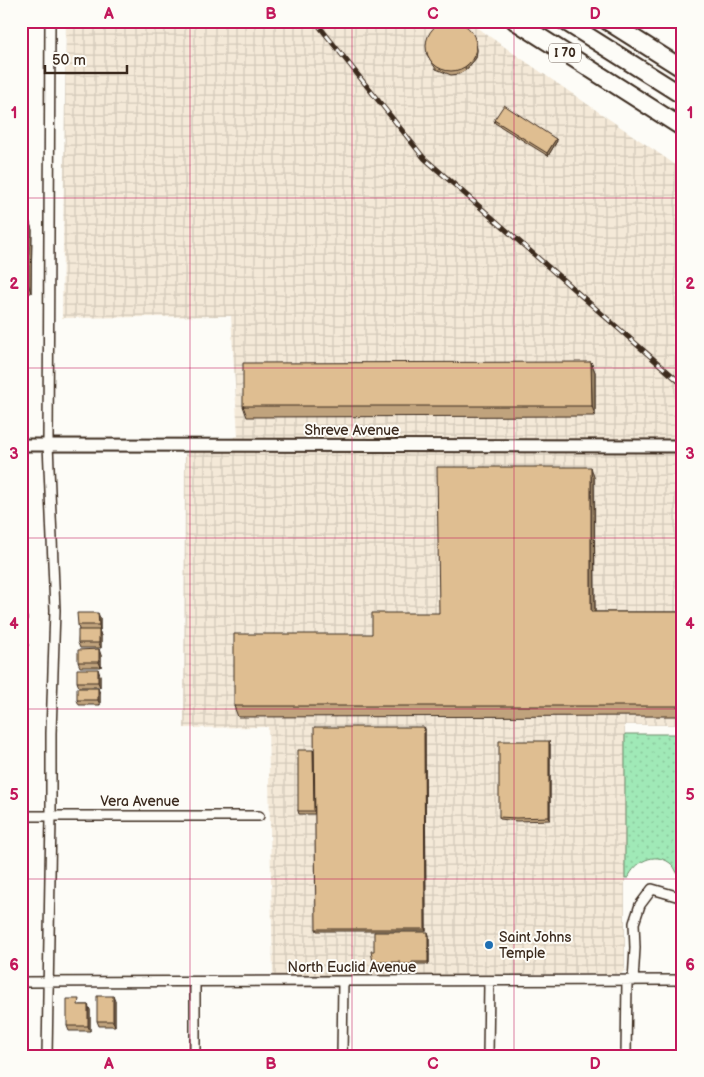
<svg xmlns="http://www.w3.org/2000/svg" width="704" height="1077" viewBox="0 0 704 1077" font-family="'Balsamiq Sans',sans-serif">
<defs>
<pattern id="industrial-grid" width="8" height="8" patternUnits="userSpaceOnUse" patternTransform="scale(1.25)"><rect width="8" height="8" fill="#f4e9d8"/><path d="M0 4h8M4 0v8" fill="none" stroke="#d2c8b9"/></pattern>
<pattern id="grass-dots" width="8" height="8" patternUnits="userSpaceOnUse" patternTransform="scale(1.25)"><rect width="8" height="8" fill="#a0e9b7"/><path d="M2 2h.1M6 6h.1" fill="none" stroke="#8bc89d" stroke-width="1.8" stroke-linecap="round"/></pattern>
</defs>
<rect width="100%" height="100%" fill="#fdfcf7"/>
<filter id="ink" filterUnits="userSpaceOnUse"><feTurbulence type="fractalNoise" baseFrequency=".02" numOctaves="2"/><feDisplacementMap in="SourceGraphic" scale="10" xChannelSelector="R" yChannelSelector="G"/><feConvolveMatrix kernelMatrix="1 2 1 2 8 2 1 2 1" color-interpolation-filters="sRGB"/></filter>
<g filter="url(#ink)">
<path fill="url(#industrial-grid)" d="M66,21h401l216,149v555h-58v245l-4,4 -348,2 -5,-249 -84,1 1,-274 53,-18 -7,-120 -169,2z"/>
<path fill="url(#grass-dots)" stroke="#6e8a6a" d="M625,734h58v149c-6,-6 -6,-15 -13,-20 -16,-12 -35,-1 -42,15h-3z"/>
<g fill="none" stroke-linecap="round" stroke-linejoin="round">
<defs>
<path id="minor" d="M21,816h238
M633,981l2,-33 -1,-25 6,-18 12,-16 31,9
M21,982l662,-2
M195,983v73
M47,1056l4,-240v-83l4,-123 -7,-166 2,-423
M342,1056l1,-75
M488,1056l1,-74
M626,1056l1,-75"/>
<path id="tertiary" d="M21,445l662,1"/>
<path id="motorway" d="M515,21l168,107
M564,21l119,75
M607,21l76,48"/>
</defs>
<use href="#minor" stroke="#3b2a1e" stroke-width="12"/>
<use href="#tertiary" stroke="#3b2a1e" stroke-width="15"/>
<use href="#motorway" stroke="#3b2a1e" stroke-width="20"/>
<use href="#minor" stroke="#fdfcf7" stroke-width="9"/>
<use href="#tertiary" stroke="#fdfcf7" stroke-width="11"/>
<use href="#motorway" stroke="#fdfcf7" stroke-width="16"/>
<defs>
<path id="rail" d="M315,21l109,137 259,227"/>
</defs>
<use href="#rail" stroke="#3b2a1e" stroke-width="5"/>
<use href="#rail" stroke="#fdfcf7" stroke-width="3" stroke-dasharray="9" stroke-linecap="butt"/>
</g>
<path fill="#c0a37d" stroke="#3b2a1e" d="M476,41l1,9 -1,8 -10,12 -7,4 -8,1 -15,-6 -10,-16z
M494,120l62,19 1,2 -9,15 -53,-33z
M21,220h8l3,10 -1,63h-10z
M591,362l4,10v44l-348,1 -4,-11z
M594,477l1,135h88v104l-445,1 -4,-11 138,-72 67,-21z
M21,612l6,5v13h-1l1,3 1,13h-3l2,3v13h-2l1,4v12h-2l1,4v13h-1l1,3v13h-1l2,4v12h-5z
M100,618v12h-1l2,6v12h-21l-2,-5 1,-13 -1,-5z
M101,655v12h-21l-2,-5z
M100,675v12h-21l-2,-5z
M100,693v12h-21l-2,-5z
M424,727l1,2 1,202h-109l-1,-2z
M550,744v76l-33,1 -17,-2 -1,-2z
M313,750l1,3 1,61h-16l-1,-3z
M429,935v29h-16v2h-12v-2l-27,1 -1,-3 1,-11z
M115,1001v25h-16l-2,-5z
M80,1005h8l2,5v21h-21l-2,-5z"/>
<path fill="#9c8566" stroke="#3b2a1e" d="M475,38l2,12 -1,8 -10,12 -1,-2z
M556,139l1,2 -9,15 -1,-3z
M29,220l3,10 -1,63 -3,-10z
M591,362l4,10v44l-3,-10z
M591,467l3,10 1,145 -4,-10z
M25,612l2,5v13l-1,-5z
M98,613l2,5v12l-1,-5z
M26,628l1,5 1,13 -2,-5z
M99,630l2,6v12l-2,-5z
M25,644l2,5v13l-2,-5z
M99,649l2,6v12l-2,-5z
M24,661l2,5v12l-2,-5z
M98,669l2,6v12l-2,-5z
M23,677l2,5v13l-1,-5z
M98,688l2,5v12l-2,-5z
M23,693l2,5v13l-1,-5z
M24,710l2,5v12l-2,-5z
M424,727l1,2 1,202 -1,-2z
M549,741l1,3v76l-1,-3z
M313,750l1,3 1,61 -1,-3z
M428,932l1,3v29l-1,-2z
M113,996l2,5v25l-2,-5z
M88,1005l2,5v21l-2,-5z"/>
<path fill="#dfbe91" stroke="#3b2a1e" d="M426 46a25 25 0 1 1 50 0a25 25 0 1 1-50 0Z
M504,105l52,34 -9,14 -53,-33z
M21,220h8l-1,63h-7z
M591,362l1,44h-349v-43z
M437,467h154v145h92v94h-449v-72h138v-21h67z
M21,612h4l1,13h-5z
M77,613h21l1,12h-21z
M21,628h5v13h-5z
M78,630h21v13h-21z
M21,644h4v13h-4z
M99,649v13h-21v-12z
M21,661h3v12h-3z
M77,669h21v13h-21z
M21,677h2l1,13h-3z
M77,688h21v12h-21z
M21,693h2l1,13h-3z
M21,710h3v12h-3z
M314,727h110l1,202h-109z
M499,741h50v76l-33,1 -17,-1z
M298,750h15l1,61h-16z
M374,932h54v30h-16v2h-12v-2h-27l-2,-11h3z
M97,996h16v25h-16z
M67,999h12l-1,6h10v21h-21z"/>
</g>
<path fill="none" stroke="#c2185b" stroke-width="1" stroke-opacity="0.55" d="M190,21v1035M352,21v1035M514,21v1035M21,198h662M21,368h662M21,538h662M21,709h662M21,879h662"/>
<circle fill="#1f6fb2" stroke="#fdfcf7" stroke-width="2" cx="489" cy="945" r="5"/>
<g text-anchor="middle" stroke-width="4" stroke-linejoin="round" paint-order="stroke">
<rect fill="#fdfcf7" stroke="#75695f" stroke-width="1" x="549" y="43.5" width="32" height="19" rx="4"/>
<g font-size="12" font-weight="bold" fill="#3b2a1e">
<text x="565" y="57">I 70</text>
</g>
<g font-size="14" fill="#3b2a1e" stroke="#fdfcf7">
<text x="352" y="435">Shreve Avenue</text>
<text x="140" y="806">Vera Avenue</text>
<text x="352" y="972">North Euclid Avenue</text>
</g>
<g font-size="14" fill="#3b2a1e" stroke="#fdfcf7" text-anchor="start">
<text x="499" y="942">Saint Johns<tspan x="499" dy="16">Temple</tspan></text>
</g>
</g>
<rect width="704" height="1077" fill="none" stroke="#fdfcf7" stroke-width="55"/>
<path d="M45 65v8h82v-8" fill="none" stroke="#3b2a1e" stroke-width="2.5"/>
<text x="52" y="65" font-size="15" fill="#3b2a1e" stroke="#fdfcf7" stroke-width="4" paint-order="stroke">50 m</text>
<rect x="28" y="28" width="648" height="1022" fill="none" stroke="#c2185b" stroke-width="2"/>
<g font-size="16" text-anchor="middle" font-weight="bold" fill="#c2185b">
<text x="109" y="19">A</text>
<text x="271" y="19">B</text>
<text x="433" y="19">C</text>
<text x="595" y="19">D</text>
<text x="14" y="118">1</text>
<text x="690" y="118">1</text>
<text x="14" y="289">2</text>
<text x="690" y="289">2</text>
<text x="14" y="459">3</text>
<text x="690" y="459">3</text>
<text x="14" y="629">4</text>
<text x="690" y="629">4</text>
<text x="14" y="800">5</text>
<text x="690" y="800">5</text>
<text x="14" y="970">6</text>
<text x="690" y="970">6</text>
<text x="109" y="1069">A</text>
<text x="271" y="1069">B</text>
<text x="433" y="1069">C</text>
<text x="595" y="1069">D</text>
</g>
</svg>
